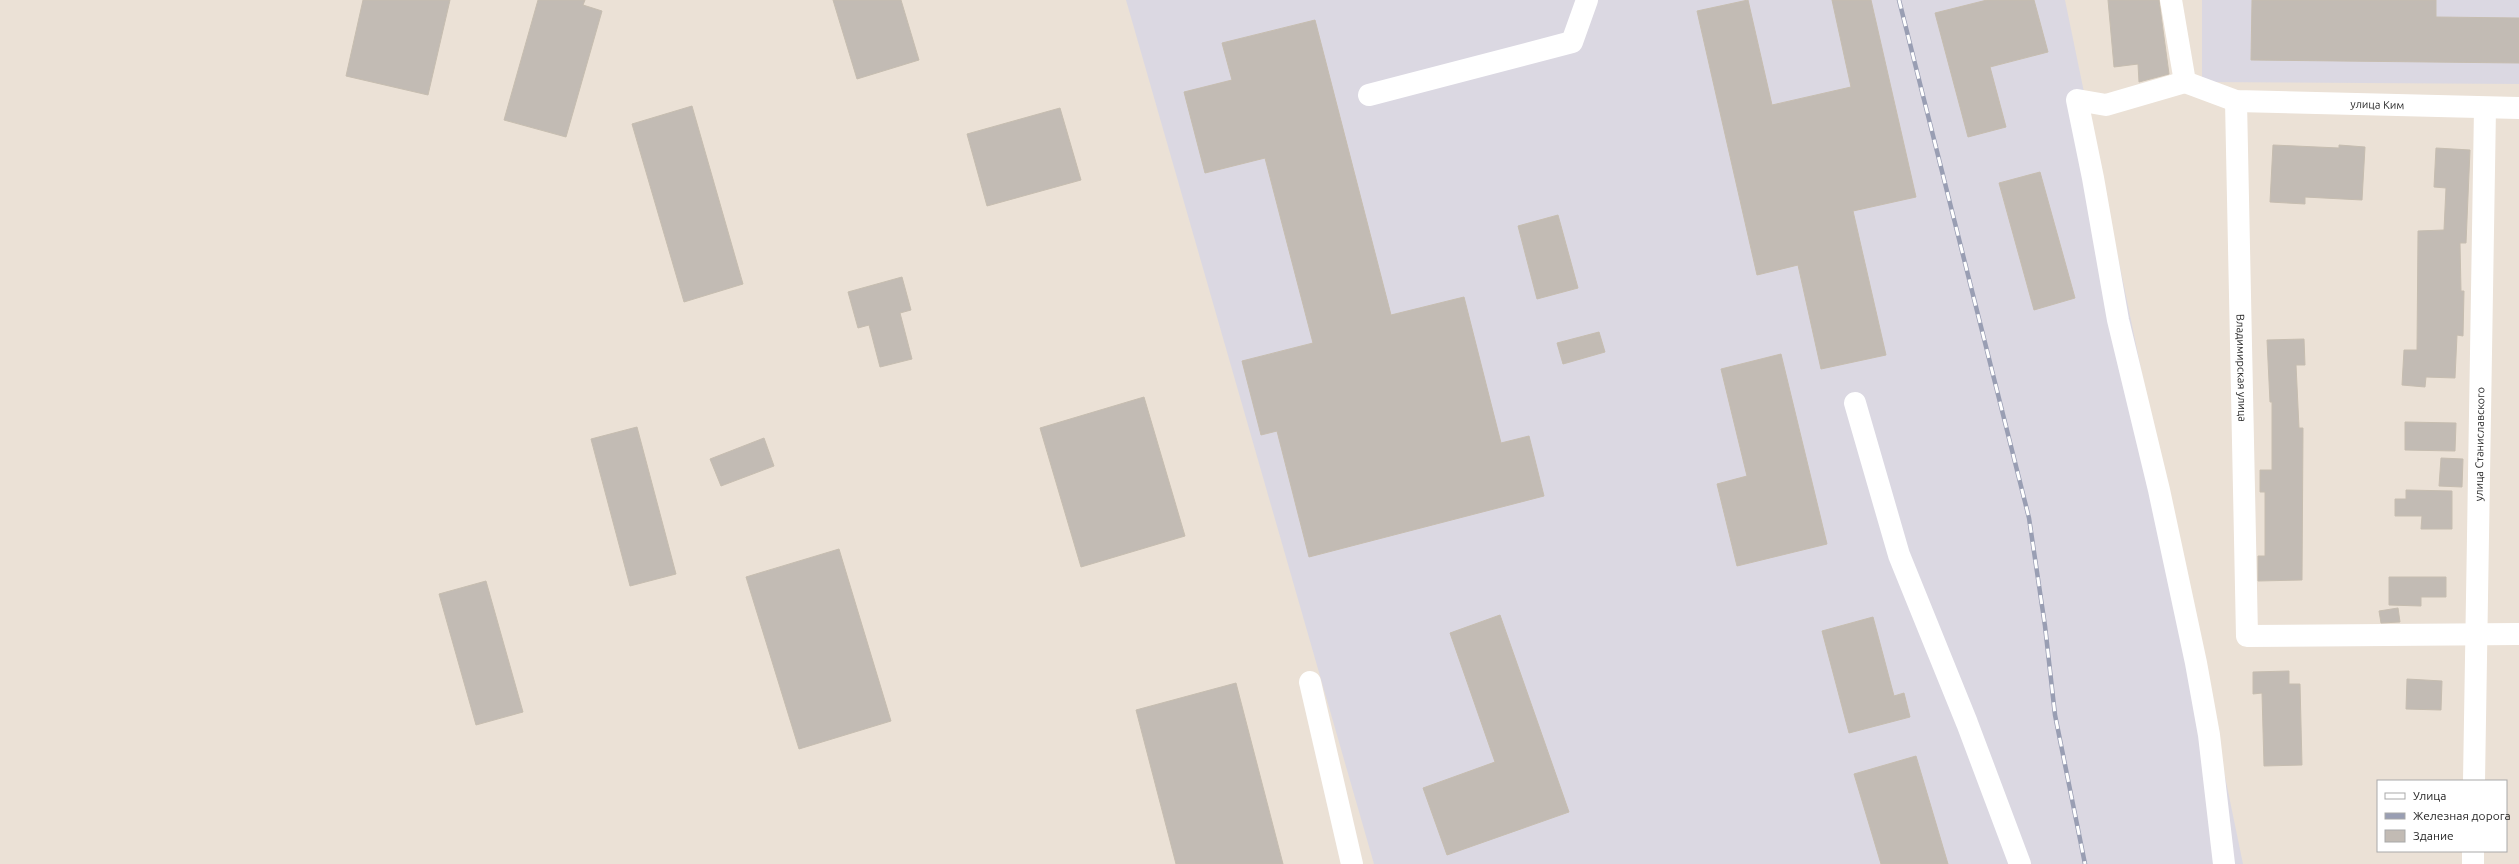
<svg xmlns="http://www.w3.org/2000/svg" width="2519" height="864" viewBox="0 0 2519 864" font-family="Ubuntu,sans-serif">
<rect width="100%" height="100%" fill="#ebe1d6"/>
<path fill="#dbd8e2" d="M1126,0h939l178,864h-869z
M2202,0h317v84l-317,-2z"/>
<path fill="#c2bbb4" stroke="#c6bdb0" d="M363,0h87l-22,95 -82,-19z
M538,0h47l-2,5 19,6 -36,126 -62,-17z
M833,0h68l18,60 -62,19z
M1748,0l24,105 79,-18 -19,-87h39l45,197 -63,14 33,144 -65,14 -23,-104 -41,10 -60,-264z
M1987,0h47l14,52 -58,15 16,60 -38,10 -33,-124z
M2108,0h51l10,74 -30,8 -1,-18 -24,3z
M2252,0h184v17l83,1v45l-268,-3z
M1315,20l76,295 73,-18 37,146 28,-7 15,60 -235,61 -32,-126 -16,4 -19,-74 71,-18 -48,-185 -60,15 -21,-81 48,-12 -10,-37z
M692,106l51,178 -59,18 -52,-178z
M1060,108l21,72 -94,26 -20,-72z
M2273,145l66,3v-3l26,2 -3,53 -57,-3v7l-35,-2z
M2436,148l34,2 -4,93h-6l1,48h3l-1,45 -6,-1 -2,43 -29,-1 -1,10 -23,-2 2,-35h13l1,-119 26,-1 2,-42 -12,-1z
M2040,172l35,126 -41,12 -35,-127z
M1558,215l20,73 -41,11 -19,-73z
M902,277l9,33 -11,3 12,46 -32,8 -11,-42 -11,3 -10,-36z
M1599,332l6,20 -42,12 -6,-21z
M2304,339l1,26h-9l3,63h4l-1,152 -44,1v-25h7v-64h-5v-22h12v-68h-2l-3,-62z
M1781,354l46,190 -90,22 -20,-82 30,-8 -26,-107z
M1144,397l41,139 -104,31 -41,-139z
M2405,422l51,1 -1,28 -50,-1z
M637,427l39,147 -46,12 -39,-147z
M764,438l10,28 -53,20 -11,-27z
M2441,458l22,1 -1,28 -23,-1z
M2406,490l46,1v38h-31l1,-13h-27v-17h11z
M839,549l52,172 -92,28 -53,-172z
M2389,577h57v20h-25v9l-32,-1z
M486,581l37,131 -47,13 -37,-131z
M2398,608l2,14 -19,1 -2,-12z
M1500,615l69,197 -122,43 -24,-67 72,-26 -45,-129z
M1873,617l21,79 10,-3 6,24 -61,16 -27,-102z
M2289,671v13h11l2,81 -38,1 -2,-73 -9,1v-22z
M2407,679l35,2 -1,29 -35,-1z
M1236,683l47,181h-107l-40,-154z
M1916,756l32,108h-67l-27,-90z"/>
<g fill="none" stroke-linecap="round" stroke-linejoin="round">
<g stroke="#fff" stroke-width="22">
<path id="s1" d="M2171,0l14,82 51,19 283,7"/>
<path d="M2185,82l-79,23 -29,-5 16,78 25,142 41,170 37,173 13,72 15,129"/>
<path d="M1369,95l203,-53 15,-42"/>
<path id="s2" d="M2236,101l11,535 272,-2"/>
<path d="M1855,403l44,152 68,168 53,141"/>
<path d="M1310,682l42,182"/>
<path id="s3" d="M2474,781l11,-673"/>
<path d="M2473,864v-13"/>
</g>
<defs>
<path id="rail" d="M1899,0l130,518 16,108 10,89 30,149"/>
</defs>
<use href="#rail" stroke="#999eb3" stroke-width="4.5"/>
<use href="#rail" stroke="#fff" stroke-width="3" stroke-dasharray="9" stroke-linecap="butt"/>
</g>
<g text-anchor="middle" stroke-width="3" stroke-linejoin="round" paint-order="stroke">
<g font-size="11" fill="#272727" stroke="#fff">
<text dy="4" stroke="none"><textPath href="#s1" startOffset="279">улица Ким</textPath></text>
<text dy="4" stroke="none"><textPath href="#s2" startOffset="267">Владимирская улица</textPath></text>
<text dy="4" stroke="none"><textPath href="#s3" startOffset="337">улица Станиславского</textPath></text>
</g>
</g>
<rect x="2377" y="780" width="130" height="72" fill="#ffffff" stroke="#a9a9a9"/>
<rect x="2385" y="793" width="20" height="6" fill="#ffffff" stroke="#a9a9a9"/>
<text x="2413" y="800" font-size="12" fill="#272727">Улица</text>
<rect x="2385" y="813" width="20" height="6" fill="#999eb3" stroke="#a9a9a9"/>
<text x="2413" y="820" font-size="12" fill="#272727">Железная дорога</text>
<rect x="2385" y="830" width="20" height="12" fill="#c2bbb4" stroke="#a9a9a9"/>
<text x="2413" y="840" font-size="12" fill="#272727">Здание</text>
</svg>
